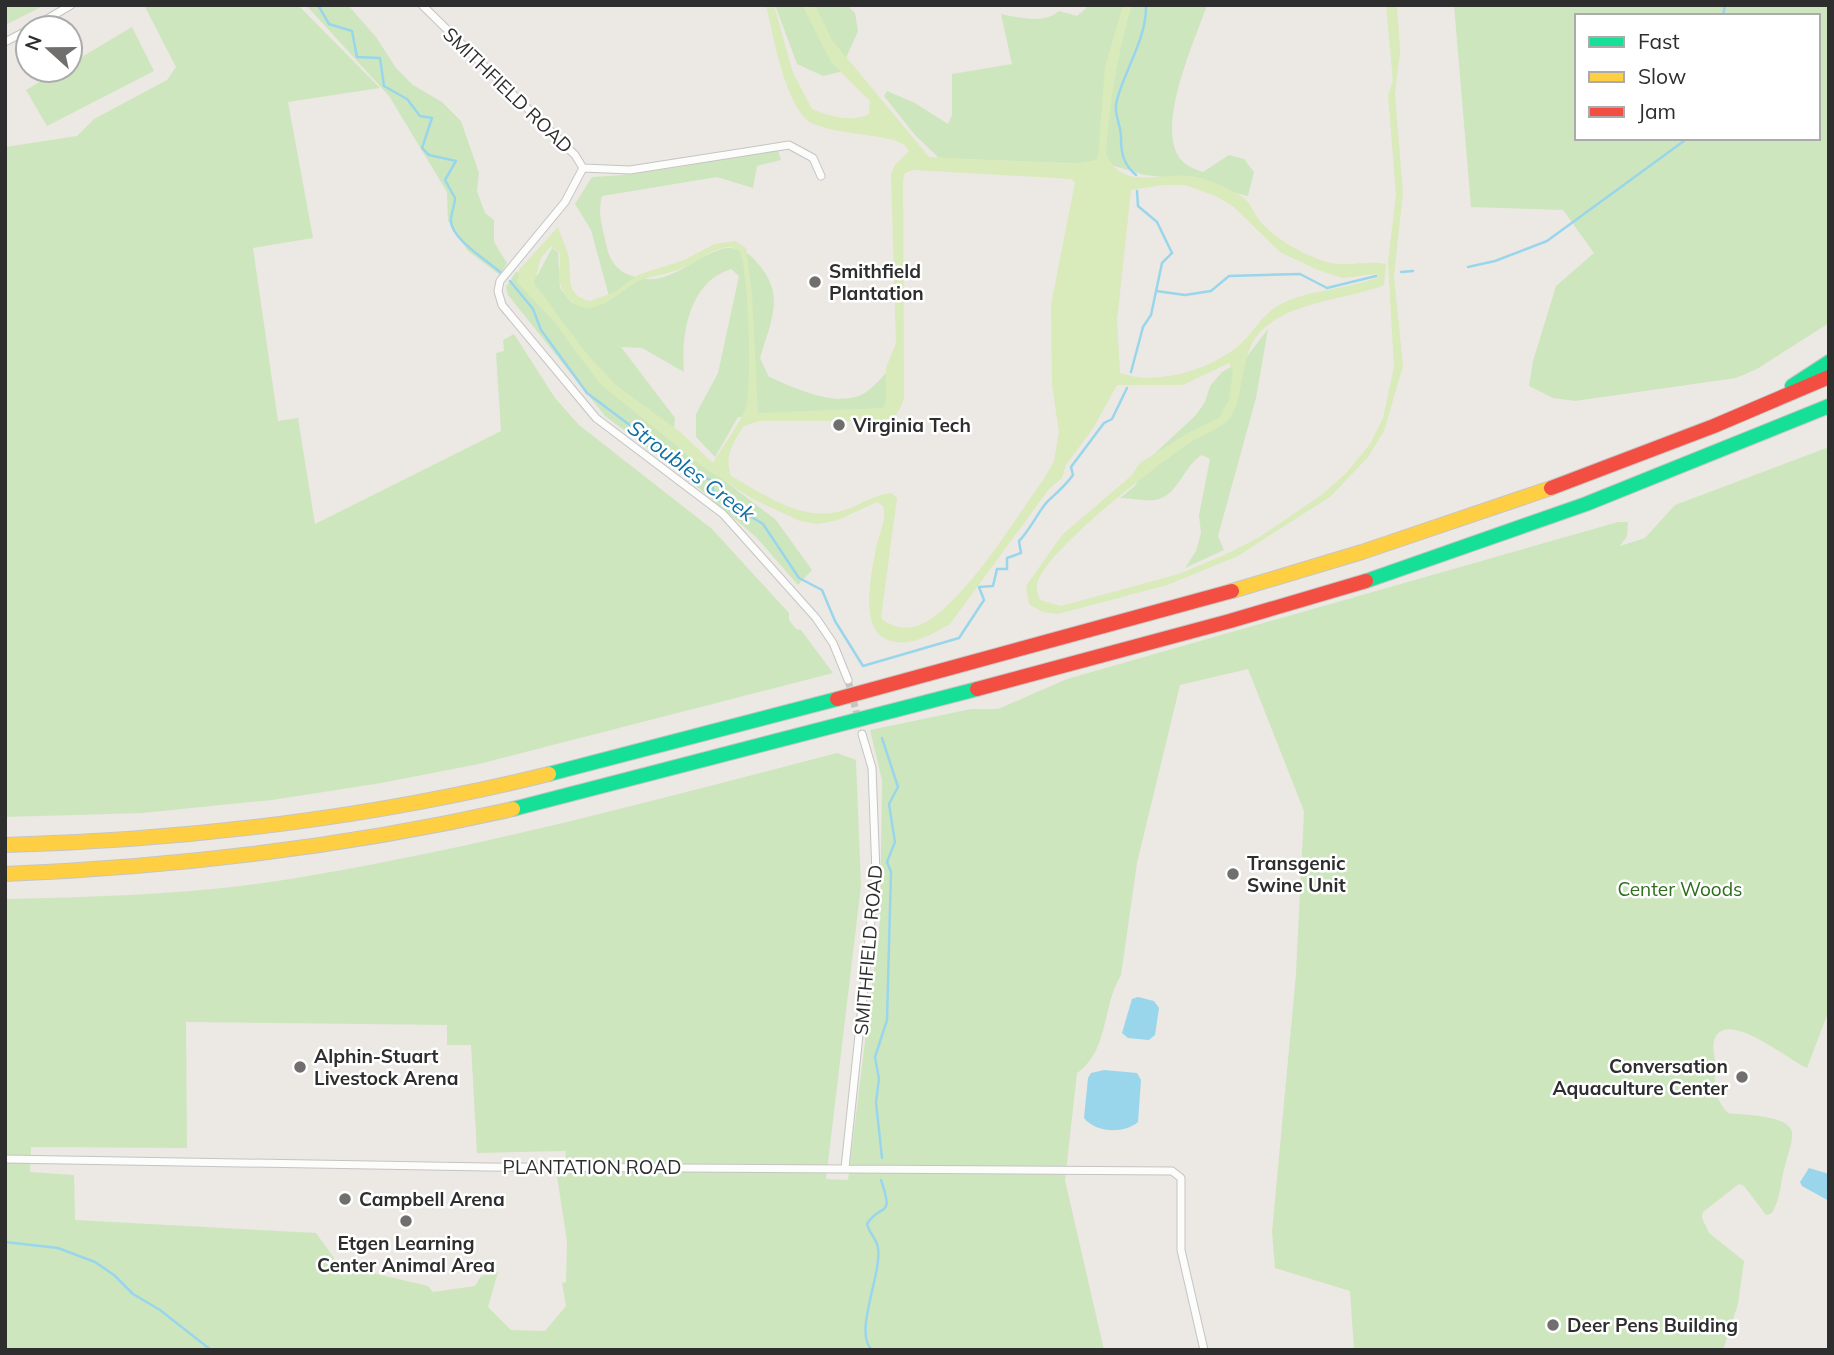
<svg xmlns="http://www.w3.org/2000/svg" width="1834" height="1355" viewBox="0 0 1834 1355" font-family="Mulish,sans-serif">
<rect width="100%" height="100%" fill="#ece8e4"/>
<path fill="#cee6be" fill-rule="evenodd" d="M5,5h40l-40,20z
M144,5h154l82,83 -92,14 25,136 -60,10 25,173 20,-3 17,106 186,-93 -5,-78 8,-2 -1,-11 11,-6 41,64 24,27 133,104 77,84v7l7,9 5,1 32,43 -354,91 -98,19 -109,17 -130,13 -137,4v-670l72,-11 17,-17 73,-39 9,-13z
M306,5h42l28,32 20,31 17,17 29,17 19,19 18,52 -2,18 8,22 9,7v22l13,21 -7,12 -32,-24 -20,-30 -1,-29 -58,-96z
M775,5h72l8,8 3,18 -18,41 -17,4 -26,-12z
M1090,5h117c-12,35 -48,113 -30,149 5,10 16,15 26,18l26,-17 15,4 10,13 -6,24 -76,-18 -27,-3 -34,-10 -172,-7 -24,-23 -31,-39 3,-5 28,12 33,21 4,-9v-41l60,-10 -11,-50c19,4 43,10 58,-3l18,5z
M1454,5h375v318l-72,46 -21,9 -161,23 -22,-3 -24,-12 4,-25 23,-75 38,-33 -31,-43 -92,-3zM1577,16h241v122h-241z
M132,27l22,44 -107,55 -21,-36 33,-20h11v-6z
M778,150l3,10 -24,6 -4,22 -36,-11 -115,19c-5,18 1,33 5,52 2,10 9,21 18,25 40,19 59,-11 94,-23 12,-5 26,0 34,8 34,35 19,59 7,100l9,19c26,11 66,31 94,17 12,-7 22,-20 31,-31l-2,27 -10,21 -144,6 -23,40 -19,-20v-23l22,-41 21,-97 -8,-7c-42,13 -50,65 -47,103l-42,-24 -21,-1 54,71 -2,23 103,79 36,50 -14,15 -42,-48 -82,-70 -69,-51 -97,-121 -2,-8 10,-15 21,4 15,-28 6,4 2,36 12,15 23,3 15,-6 -19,-70 -16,-26 17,-27c62,-2 123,-18 186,-27z
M1268,329l-12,69 -38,138 6,14 -39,18 11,-17 5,-18 -2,-18 11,-56 -8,-4c-18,10 -23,38 -43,44 -12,4 -27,-2 -39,-1l15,-12 17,-30 43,-40 10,-14 5,-16 12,-14 23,-13z
M1829,447v563l-22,58c-19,-8 -83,-62 -93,-27 -2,6 1,16 1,22 0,20 -2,35 13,50 15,2 63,2 64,20 1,10 -5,23 -7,33 -5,17 -4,31 -13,47l-6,2 -22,-29 -5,-2 -36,28 -1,6 7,15 35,28 -6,43 -15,46h-369l-4,-59 -75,-23 -3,-36 24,-258 8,-163 -56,-142 -68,16 -43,178 -16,112c-19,31 -12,76 -44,98l-12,107 39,170h-1099v-451c94,-2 192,-5 285,-20 185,-30 366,-79 547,-126l19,7 5,126 -35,293 22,1 32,-261 2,-139 -12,-50 101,-21h27l69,-30 551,-157h10l-1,14 -7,10 25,-8 30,-33zM186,1022l261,3v20h24l6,108 89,-2 -2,25h-7l10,65 -1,41 -4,1 4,23 -21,25 -34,-1 -23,-23 10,-35 -17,4 -6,10 -42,6 -5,-6 -89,-21 -23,-32 -241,-13 -1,-45 -44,-3 1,-25 156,1z"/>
<path fill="#d9eabb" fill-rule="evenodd" d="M766,5h8l19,68 19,36c16,7 40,14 57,5l1,-13 -39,-39 -29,-57h13l17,35 97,117 145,7 22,-4 2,-4 7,-89 18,-62h9c-15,49 -22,97 -26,148 15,39 55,19 85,23 16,2 41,13 54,23 7,6 9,15 15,22 14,16 34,28 53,36 30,14 46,2 73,7l-2,21c-38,15 -93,16 -123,46 -25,25 -14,75 -36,92 -12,9 -25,13 -37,21 -32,22 -143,106 -151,140 -1,6 1,10 3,16l21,6 118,-32 43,-18 36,-18 65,-44 24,-22 23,-28 13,-26 11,-51 -6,-105 8,-68 -8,-99 5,-14 -7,-76h11l3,47 -5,42 8,99 -9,83 9,90 -19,65 -16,26 -37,39 -93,60 -71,29 -109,29 -15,-2 -14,-8 -3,-18 36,-51 69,-59 9,-13 46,-29 33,-16 10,-18 4,-29 -4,-8 -46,22h-66l-23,42 -28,38 -4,13 -13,11 -99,135c-19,11 -44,26 -66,14 -25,-14 -12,-66 -8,-90 3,-15 11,-27 7,-42l-6,-4 -39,18 -20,4 -18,-3 -47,-22 -49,-31 -104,-84 -45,-61 -38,-41 2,-12 39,-43c3,10 10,23 11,33 2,19 -3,36 21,41l25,-9 23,-17 46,-15 31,-16 20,-3 11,7 6,45 6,120 124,-5 4,-5v-35l10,-25 -5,-168 4,-10 14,-14 -4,-6 -11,-5c-23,-6 -60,-7 -80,-16 -28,-11 -41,-91 -48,-119zM913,170l158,9 4,3 -24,123 1,80 7,47 -5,29 -10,18c-30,41 -75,117 -118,143 -15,9 -33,7 -45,-4l16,-120 -6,-5c-21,3 -31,13 -50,18 -41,11 -75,-16 -110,-35 -7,-20 2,-34 13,-50l15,-5h127c12,-5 14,-12 18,-23l-1,-219 2,-6zM1163,185h22l31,11 18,11 46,45 38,18 25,8 33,-4 2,3c-30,13 -70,12 -99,28 -19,11 -26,29 -42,42 -28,23 -81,39 -117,26l-3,-52 14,-131zM551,246l8,6c3,12 -3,26 3,37 21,37 48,11 71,-5 15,-9 36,-9 51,-17 14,-6 29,-19 45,-20 3,0 7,2 10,3 10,17 13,136 7,157 -3,12 -25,42 -33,56l-34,-32 -62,-45 -31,-33 -52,-70 7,-25z"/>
<path fill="#99d6ec" d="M1138,997l16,4 5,7 -4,27 -6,5 -21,-2 -6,-5 10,-34z
M1104,1070l33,3 4,7 -3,42c-14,12 -42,11 -54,-4l4,-40 3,-5z
M1809,1168l20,6v27l-27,-15 -2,-4z"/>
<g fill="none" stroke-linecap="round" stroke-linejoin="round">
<path stroke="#99d6ec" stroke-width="2.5" d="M318,5l11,19 23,7 5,26 23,1 4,28 23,13 13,17 12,2 -10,30 7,7 27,6 -11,19 10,18c0,7 -4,15 -4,22 -1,18 37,41 49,52
M1723,16l2,-11
M1136,175c-13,-11 -15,-22 -15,-38 0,-13 -8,-23 -4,-37 8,-31 30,-62 29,-95
M1468,267l27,-6 52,-20 141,-103
M1401,272l12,-1
M510,281l23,28 8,21 46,63 100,75 25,13 1,9 6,7 44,27 36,54 23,12 13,31 28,45 96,-28 25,-38 -5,-13 14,-1 4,-17h10v-11l14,-5 -2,-12c12,-12 21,-33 30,-41 9,-8 17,-15 24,-25l-2,-8 33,-44 8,-4 15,-31
M1156,291l29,4 26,-4 18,-15 71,-2 27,14 49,-12
M1131,372l12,-45 8,-12 11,-52 10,-10 -15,-31 -19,-16 -1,-15
M882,738l16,49 -9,17 6,38 -8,20 4,10 -4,148 -12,37 4,22 -3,23 6,56
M5,1242l53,6 37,14 19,13 19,19 27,16 51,40
M872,1350c-19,-17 10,-75 6,-102 -1,-9 -9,-15 -11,-24 13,-22 28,-4 14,-44"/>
<path stroke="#c6c3c0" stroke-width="7" stroke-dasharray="7 3.5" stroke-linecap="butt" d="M848,680l14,54"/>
<defs>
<path id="street" d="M422,5l153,150 8,13 -18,34 -65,79 -2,10 4,14 94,113 127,96 93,104 17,25 15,37
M32,28l39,-23
M5,42l23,-12
M583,168l47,2 159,-25 24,13 8,18
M5,1159l483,8 684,4 9,7v72l23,100
M845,1168l31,-295 -4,-105 -10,-34"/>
<path id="fast" d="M1792,386l37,-24
M1366,581l220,-77 243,-98
M549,774l288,-75
M513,809l464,-120"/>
<path id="slow" d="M1232,591l130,-39 189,-64
M5,845c184,-5 365,-27 544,-71
M5,874c172,-7 340,-27 508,-65"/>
<path id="jam" d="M1551,488l163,-62 115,-49
M977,689l253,-68 136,-40
M837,699l395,-108"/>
</defs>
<use href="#street" stroke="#c5c4c5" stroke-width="9"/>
<use href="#fast" stroke="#c6c5c4" stroke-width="16"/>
<use href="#slow" stroke="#c6c5c4" stroke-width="16"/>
<use href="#jam" stroke="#c6c5c4" stroke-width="16"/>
<use href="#street" stroke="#fcfcfb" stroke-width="7"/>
<use href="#fast" stroke="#16e098" stroke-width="14"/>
<use href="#slow" stroke="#ffcf43" stroke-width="14"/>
<use href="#jam" stroke="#f24e42" stroke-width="14"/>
</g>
<g fill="#706f6e" stroke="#fff" stroke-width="2.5">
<circle cx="815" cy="282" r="7"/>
<circle cx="839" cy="425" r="7"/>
<circle cx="1233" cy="874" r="7"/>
<circle cx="300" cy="1067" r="7"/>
<circle cx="1742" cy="1077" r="7"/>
<circle cx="345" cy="1199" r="7"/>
<circle cx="406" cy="1221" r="7"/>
<circle cx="1553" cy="1325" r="7"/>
</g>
<g text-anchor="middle" stroke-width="5" stroke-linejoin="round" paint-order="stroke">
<g font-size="19" fill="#2e2e2e" stroke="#fff">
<text transform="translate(508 90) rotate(44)" y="7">SMITHFIELD ROAD</text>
<text transform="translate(868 950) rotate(-85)" y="7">SMITHFIELD ROAD</text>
<text x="592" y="1174">PLANTATION ROAD</text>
</g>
<g font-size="19" font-weight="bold" fill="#2e2e2e" stroke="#fff" text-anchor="start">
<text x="829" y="278">Smithfield<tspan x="829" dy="22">Plantation</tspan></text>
<text x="853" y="432">Virginia Tech</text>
<text x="1247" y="870">Transgenic<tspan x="1247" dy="22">Swine Unit</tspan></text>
<text x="314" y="1063">Alphin-Stuart<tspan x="314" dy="22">Livestock Arena</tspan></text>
<text x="1728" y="1073" text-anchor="end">Conversation<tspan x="1728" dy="22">Aquaculture Center</tspan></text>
<text x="359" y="1206">Campbell Arena</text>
<text x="406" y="1250" text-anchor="middle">Etgen Learning<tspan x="406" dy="22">Center Animal Area</tspan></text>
<text x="1567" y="1332">Deer Pens Building</text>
</g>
<g font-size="19" fill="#2c6e1b" stroke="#fff">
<text x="1680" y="896">Center Woods</text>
</g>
<g font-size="21" font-style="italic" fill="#0d6fa3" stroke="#fff">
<text transform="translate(691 471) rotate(37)" y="7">Stroubles Creek</text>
</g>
</g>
<rect width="1834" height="1355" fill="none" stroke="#2e2e2e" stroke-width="14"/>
<rect x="1575" y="14" width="245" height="126" fill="#ffffff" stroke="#ababab" stroke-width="2"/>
<rect x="1589" y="37" width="35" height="10" fill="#16e098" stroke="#ababab" stroke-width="2"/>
<text x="1638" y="49" font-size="21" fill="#2e2e2e">Fast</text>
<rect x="1589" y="72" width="35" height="10" fill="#ffcf43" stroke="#ababab" stroke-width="2"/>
<text x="1638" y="84" font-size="21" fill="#2e2e2e">Slow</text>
<rect x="1589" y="107" width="35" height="10" fill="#f24e42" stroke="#ababab" stroke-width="2"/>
<text x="1638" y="119" font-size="21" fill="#2e2e2e">Jam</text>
<g transform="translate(49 49) rotate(291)"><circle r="33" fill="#ffffff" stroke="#ababab" stroke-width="2"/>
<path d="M0-5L12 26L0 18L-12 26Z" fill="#706f6e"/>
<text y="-10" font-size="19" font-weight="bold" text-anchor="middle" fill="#2e2e2e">N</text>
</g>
</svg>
